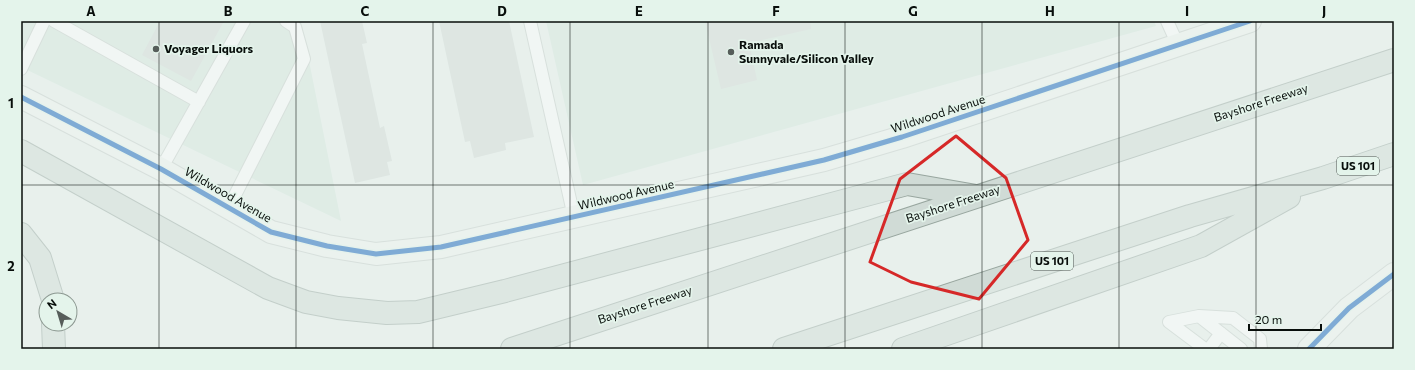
<svg xmlns="http://www.w3.org/2000/svg" width="1415" height="370" viewBox="0 0 1415 370" font-family="Commissioner,sans-serif">
<rect width="100%" height="100%" fill="#e8f0ec"/>
<path fill="#d5e6dc" d="M21,21h280l40,200 -320,-154z
M546,21h608l2,5 -573,159z"/>
<path fill="#d2d9d5" d="M160,21h64l-33,60 -49,-26z
M320,21h42l5,22 -5,1 18,84 4,-2 8,35 -5,1 3,13 -35,8z
M439,21h70l25,116 -29,6 1,7 -32,8 -4,-17 -5,1z
M705,21h105l1,8 -62,14 8,37 -36,9z"/>
<g fill="none" stroke-linecap="round" stroke-linejoin="round">
<defs>
<path id="lane" d="M54,21l145,81
M530,21l44,196
M1167,21l11,24
M21,69l23,-48
M161,169l83,-148
M229,207l75,-148 -9,-32 -9,-6
M1199,316l42,33
M1169,322l30,-6 34,2 27,21 1,10
M1169,322l36,27
M1209,349l12,-16"/>
<path id="secondary" d="M21,97l140,72 110,63 56,14 49,8 65,-7 383,-87 78,-23 348,-116
M1309,349l40,-41 45,-34"/>
<path id="highway" d="M21,151l247,137 38,14 32,6 49,5 31,-1 87,-21 402,-107 69,12
M21,234l19,24 13,42
M53,324l1,25
M512,349l882,-289
M784,349l406,-133 133,-38 71,-24
M903,349l298,-103 88,-49"/>
</defs>
<use href="#lane" stroke="#c5ccc8" stroke-width="14"/>
<use href="#secondary" stroke="#c5ccc8" stroke-width="24"/>
<use href="#highway" stroke="#98a69f" stroke-width="24"/>
<use href="#lane" stroke="#fcfdfc" stroke-width="12"/>
<use href="#secondary" stroke="#eff3f0" stroke-width="22"/>
<use href="#highway" stroke="#d0dbd6" stroke-width="22"/>
<defs>
<path id="cycleway" d="M21,97l140,72 110,63 56,14 49,8 65,-7 383,-87 78,-23 348,-116
M1309,349l40,-41 45,-34"/>
</defs>
<use href="#cycleway" stroke="#e4f4eb" stroke-width="8"/>
<use href="#cycleway" stroke="#0057b8" stroke-width="5"/>
</g>
<path d="M0 0H1415V370H0ZM956,136l50,42 22,62 -49,59 -68,-17 -41,-20 30,-83z" fill="#e8f0ec" fill-opacity=".55" fill-rule="evenodd"/>
<path fill="none" stroke="#d62828" stroke-width="3" stroke-linejoin="round" d="M956,136l50,42 22,62 -49,59 -68,-17 -41,-20 30,-83z"/>
<path fill="none" stroke="#080e0b" stroke-width="1" stroke-opacity="0.55" d="M159,21v328M296,21v328M433,21v328M570,21v328M708,21v328M845,21v328M982,21v328M1119,21v328M1256,21v328M21,185h1373"/>
<g fill="#565d5a" stroke="#e4f4eb" stroke-width="1.5">
<circle cx="156" cy="49" r="4"/>
<circle cx="731" cy="52" r="4"/>
</g>
<g text-anchor="middle" stroke-width="3.5" stroke-linejoin="round" paint-order="stroke">
<g fill="#e4f4eb" stroke="#4a534e" stroke-width="1">
<rect x="1337" y="157" width="42" height="18" rx="3"/>
<rect x="1031" y="252" width="42" height="18" rx="3"/>
</g>
<g font-size="11" font-weight="bold" fill="#080e0b">
<text x="1358" y="170">US 101</text>
<text x="1052" y="265">US 101</text>
</g>
<g font-size="12" font-weight="bold" fill="#080e0b" stroke="#e4f4eb" text-anchor="start">
<text x="739" y="49">Ramada<tspan x="739" dy="14">Sunnyvale/Silicon Valley</tspan></text>
<text x="164" y="53">Voyager Liquors</text>
</g>
<g font-size="12" fill="#080e0b" stroke="#e4f4eb">
<text transform="translate(1261 103) rotate(-18)" y="4">Bayshore Freeway</text>
<text transform="translate(938 114) rotate(-18)" y="4">Wildwood Avenue</text>
<text transform="translate(228 195) rotate(30)" y="4">Wildwood Avenue</text>
<text transform="translate(626 195) rotate(-13)" y="4">Wildwood Avenue</text>
<text transform="translate(953 204) rotate(-18)" y="4">Bayshore Freeway</text>
<text transform="translate(645 305) rotate(-18)" y="4">Bayshore Freeway</text>
</g>
</g>
<rect width="1415" height="370" fill="none" stroke="#e4f4eb" stroke-width="44"/>
<g transform="translate(58 312) rotate(322)"><circle r="19" fill="#e4f4eb" stroke="#8c9891"/>
<path d="M0-3L7 15L0 10L-7 15Z" fill="#565d5a"/>
<text y="-6" font-size="11" font-weight="bold" text-anchor="middle" fill="#080e0b">N</text>
</g>
<path d="M1249 324v6h72v-6" fill="none" stroke="#080e0b" stroke-width="2"/>
<text x="1255" y="324" font-size="12" fill="#080e0b" stroke="#e4f4eb" stroke-width="3" paint-order="stroke">20 m</text>
<rect x="22" y="22" width="1371" height="326" fill="none" stroke="#080e0b" stroke-width="1.5"/>
<g font-size="13" text-anchor="middle" font-weight="bold" fill="#080e0b">
<text x="91" y="16">A</text>
<text x="228" y="16">B</text>
<text x="365" y="16">C</text>
<text x="502" y="16">D</text>
<text x="639" y="16">E</text>
<text x="776" y="16">F</text>
<text x="913" y="16">G</text>
<text x="1050" y="16">H</text>
<text x="1187" y="16">I</text>
<text x="1324" y="16">J</text>
<text x="11" y="108">1</text>
<text x="11" y="271">2</text>
</g>
</svg>
